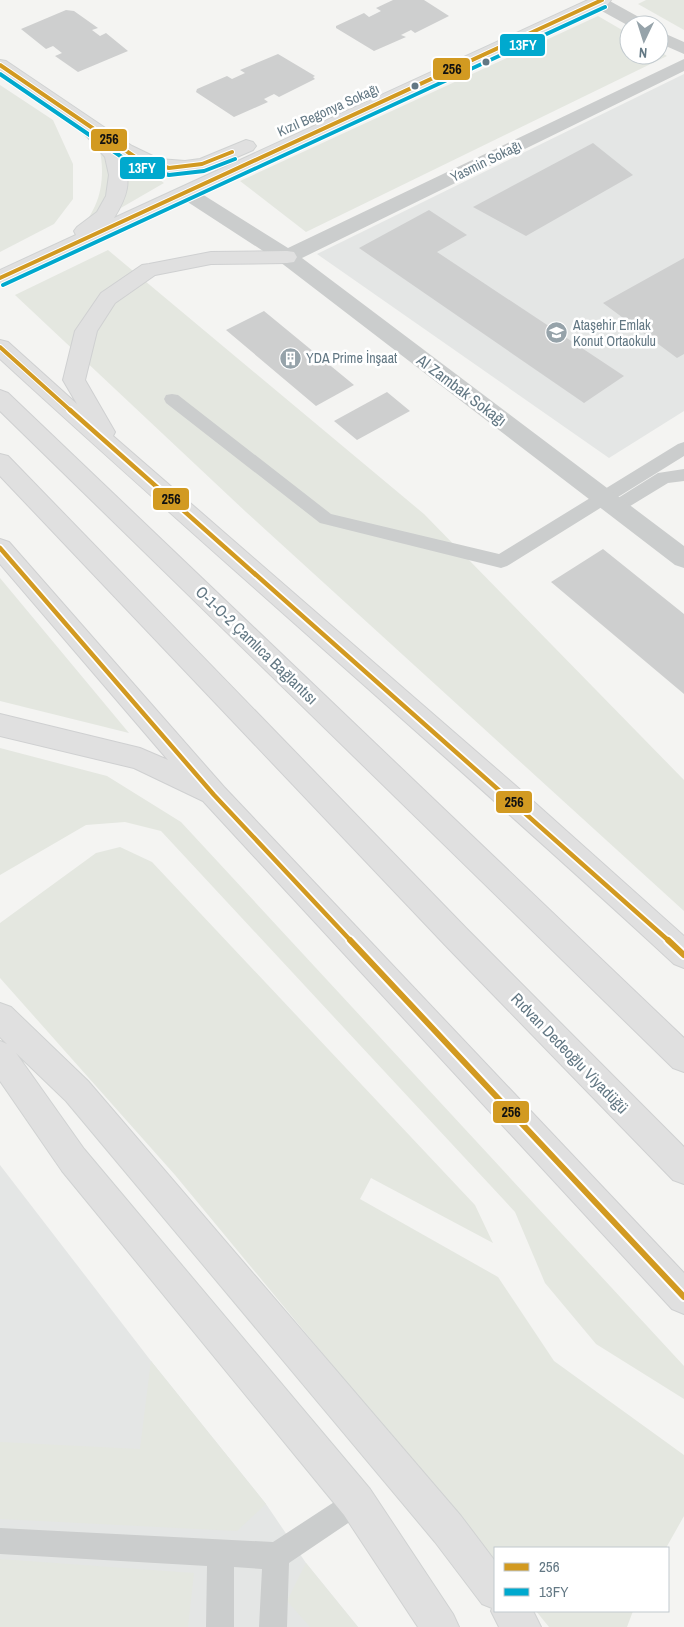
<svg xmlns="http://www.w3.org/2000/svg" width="684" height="1627" viewBox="0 0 684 1627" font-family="'Archivo Narrow',sans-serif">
<rect width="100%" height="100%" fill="#f4f4f2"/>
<path fill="#e4e6e5" d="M684,74v337l-75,47 -292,-204z
M0,1165l151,196 115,143 40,59 52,64h-358z"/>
<path fill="#e4e7e0" d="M646,0h38v30l-46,-26z
M598,16l31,18v21h30v-4l8,5 -361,176 -66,-51z
M0,85l53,35 20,44v35l-19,25 -54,28z
M94,132l70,51 -83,48c4,-8 10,-16 14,-25 10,-22 9,-52 -1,-74z
M108,250l316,264 260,266v131l-438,-399 -231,-217z
M0,578l129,155 -129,-32z
M0,748l107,28 74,46 503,544v33l-88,-55 -51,-61 -30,-71 -354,-381 -36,-9 -39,3 -86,50z
M120,847l32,15 323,343 18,38 -122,-65 -11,21 138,78 56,84 130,94v61l-18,32h-171v14l-320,-387 -175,-197v-55l96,-70z
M151,1361l115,143 -29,27 -237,-12v-77l140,7z
M0,1559l194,14 -6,54h-188z
M306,1563l52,64h-48l-23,-26z
M536,1611h97l-6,16h-78z"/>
<path fill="#cecfcf" d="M393,0h31l25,16 -34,17 -4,-3 -10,5 5,2 -32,14 -38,-23v-2l28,-13 5,4 12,-6 -5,-3z
M66,10l8,1 24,17 -6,2 8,6 6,-3 22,18 -50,21 -23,-16 7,-3 -9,-7 -7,3 -25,-20z
M278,54l37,22 -2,1 2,2 -36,18 -5,-3 -10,5 4,3 -34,15 -38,-25 1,-3 30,-13 5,3 13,-6 -5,-3z
M593,143l40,32 -107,61 -53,-29z
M429,210l38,25 -30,17 187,124 -40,27 -225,-155z
M684,258v96l-7,4 -74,-55z
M264,311l90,74 -38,21 -90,-76z
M387,392l23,19 -53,29 -23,-19z
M603,549l81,65v80l-133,-112z"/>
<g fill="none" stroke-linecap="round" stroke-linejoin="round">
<defs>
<path id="secondary" d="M588,0h23l-3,4 -608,281v-15l76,-35 -2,-4 3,-4 20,-15 9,-16 3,-21 -4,-18 -28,-32 -77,-52v-13l6,1 126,85 27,13 26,2 15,-2 46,-19 7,2 3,4 -3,4c-47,21 -81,34 -129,7 7,26 4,38 -10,61z
M0,1003l11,4 77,74 373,435 34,45v50h38l8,16h-42l-8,-16 1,-3 -10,-4 -47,-62 -369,-441 -50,-48 68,96 286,340 83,125 6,13h-41l-74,-112 -282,-344 -62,-90v-40l7,3 -7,-7z"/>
<path id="highway" d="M287,251l7,1 3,5 -3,5 -7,1 -76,1 -56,11 -40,28 -18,28 -12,49 30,52 -2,4 411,357 160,143v32l-10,-4c-222,-205 -452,-401 -674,-605v-19l8,2 69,62 -14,-24 12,-49 26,-38 41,-28 7,-1 62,-12z
M0,390l8,3 676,645v34l-11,-4 -673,-657z
M0,454l8,2 458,472 218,219v37l-11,-4 -227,-234 -446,-470z
M0,539l9,3 215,245 460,486v41l-12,-5 -469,-508 -69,-33 -134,-32v-22l140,34 28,12 -168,-196z"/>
</defs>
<use href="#secondary" stroke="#d0d2d2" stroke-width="2"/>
<use href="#highway" stroke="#cfd0d1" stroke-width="2"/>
<path fill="#cbcdcd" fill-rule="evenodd" d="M172,394l6,1 153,119 168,40 179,-110 6,-2v14l-177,110 -6,2 -181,-45 -154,-120 -2,-4 2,-4z
M684,469v12l-16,2 -46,28 -6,2 -6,-2 -3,-4 3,-4 48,-30z
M357,1489l9,4 4,9 -4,9 -77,52 -2,64h-28l3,-58 -28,-2v60h-28l1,-61 -207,-12v-26l273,14 75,-49z"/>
<path fill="#cbcdcd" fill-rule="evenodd" d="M586,0h22l38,21 3,4 -20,1 -40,-22z
M659,31l25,11v12l-25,-11z
M684,59v12l-382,187 382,288v22l-9,-3 -395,-303 -100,-65 -3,-4 3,-4 7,-2 7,2 94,59z"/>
<use href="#secondary" fill="#e0e0e0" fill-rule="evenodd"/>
<use href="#highway" fill="#e0e0e0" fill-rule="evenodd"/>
<defs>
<path id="bus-1-far2" d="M0,65l138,94 31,9 33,-4 30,-12
M0,278l602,-278
M0,347l71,64"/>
<path id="bus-1-far1" d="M70,410l599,531
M0,548l214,247 137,146"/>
<path id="bus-1" d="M350,940l334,357
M668,940l16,15"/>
<path id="bus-2" d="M0,74l135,92 34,9 35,-4 31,-12
M3,285l602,-278"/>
</defs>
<use href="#bus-1-far2" stroke="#fff" stroke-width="6"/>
<use href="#bus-1-far1" stroke="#fff" stroke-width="8"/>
<use href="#bus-1" stroke="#fff" stroke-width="10"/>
<use href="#bus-2" stroke="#fff" stroke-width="6"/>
<use href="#bus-1-far2" stroke="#d29a21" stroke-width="4"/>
<use href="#bus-1-far1" stroke="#d29a21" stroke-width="4.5"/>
<use href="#bus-1" stroke="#d29a21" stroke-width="6"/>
<use href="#bus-2" stroke="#00a9ce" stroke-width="4"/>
</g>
<defs>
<symbol id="school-disc" viewBox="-11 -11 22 22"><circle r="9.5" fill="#96a3aa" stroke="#fff"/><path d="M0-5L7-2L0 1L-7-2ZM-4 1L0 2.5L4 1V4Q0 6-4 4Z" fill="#fff"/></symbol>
<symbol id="building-disc" viewBox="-11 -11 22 22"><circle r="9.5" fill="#96a3aa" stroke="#fff"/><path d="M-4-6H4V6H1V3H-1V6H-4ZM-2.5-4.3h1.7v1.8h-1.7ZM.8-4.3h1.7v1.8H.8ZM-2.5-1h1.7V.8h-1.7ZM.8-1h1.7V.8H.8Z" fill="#fff"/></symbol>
</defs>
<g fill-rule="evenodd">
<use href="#school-disc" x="544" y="320" width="25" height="25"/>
<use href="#building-disc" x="278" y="346" width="25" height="25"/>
</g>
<g fill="#637884" stroke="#fff" stroke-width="2">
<circle cx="486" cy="62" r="4.5"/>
<circle cx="415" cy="86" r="4.5"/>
</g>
<g text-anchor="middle" stroke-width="5" stroke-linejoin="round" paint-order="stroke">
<g font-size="14" fill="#637884" stroke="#fff">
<text transform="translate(328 110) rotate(-24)" y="5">Kızıl Begonya Sokağı</text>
<text transform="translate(486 161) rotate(-26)" y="5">Yasmin Sokağı</text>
</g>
<g font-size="14" fill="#637884" stroke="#fff" text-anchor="start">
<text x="573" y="330">Ataşehir Emlak<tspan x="573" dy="16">Konut Ortaokulu</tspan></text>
<text x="306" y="363">YDA Prime İnşaat</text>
</g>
<g font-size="16" fill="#637884" stroke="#fff">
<text transform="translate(462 390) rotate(37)" y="6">Al Zambak Sokağı</text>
<text transform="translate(257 645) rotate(44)" y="6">O-1-O-2 Çamlıca Bağlantısı</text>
<text transform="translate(570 1053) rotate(46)" y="6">Rıdvan Dedeoğlu Viyadüğü</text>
</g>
</g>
<g stroke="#fff" stroke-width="2">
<rect x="499" y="33" width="47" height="24" rx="5" fill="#00a9ce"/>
<rect x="432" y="57" width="39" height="24" rx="5" fill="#d29a21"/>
<rect x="90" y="128" width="38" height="24" rx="5" fill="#d29a21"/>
<rect x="119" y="156" width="47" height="24" rx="5" fill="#00a9ce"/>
<rect x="152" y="487" width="38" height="24" rx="5" fill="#d29a21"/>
<rect x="495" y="790" width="38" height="24" rx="5" fill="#d29a21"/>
<rect x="492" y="1100" width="38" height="24" rx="5" fill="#d29a21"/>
</g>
<g font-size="14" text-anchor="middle" font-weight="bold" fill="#fff">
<text x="523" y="50">13FY</text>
<text x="142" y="173">13FY</text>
</g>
<g font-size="14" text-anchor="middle" font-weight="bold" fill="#111">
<text x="452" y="74">256</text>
<text x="109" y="144">256</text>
<text x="171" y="504">256</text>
<text x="514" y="807">256</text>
<text x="511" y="1117">256</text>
</g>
<rect x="494" y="1547" width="175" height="65" fill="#ffffff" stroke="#c1c9ce"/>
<rect x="504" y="1563" width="25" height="8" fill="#d29a21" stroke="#c1c9ce"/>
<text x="539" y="1572" font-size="15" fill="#637884">256</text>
<rect x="504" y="1588" width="25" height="8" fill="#00a9ce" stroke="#c1c9ce"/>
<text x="539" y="1597" font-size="15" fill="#637884">13FY</text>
<g transform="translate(644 40) rotate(184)"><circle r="24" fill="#ffffff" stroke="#c1c9ce"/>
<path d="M0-4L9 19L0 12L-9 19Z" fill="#96a3aa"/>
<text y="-8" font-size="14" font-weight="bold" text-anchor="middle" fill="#637884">N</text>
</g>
</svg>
